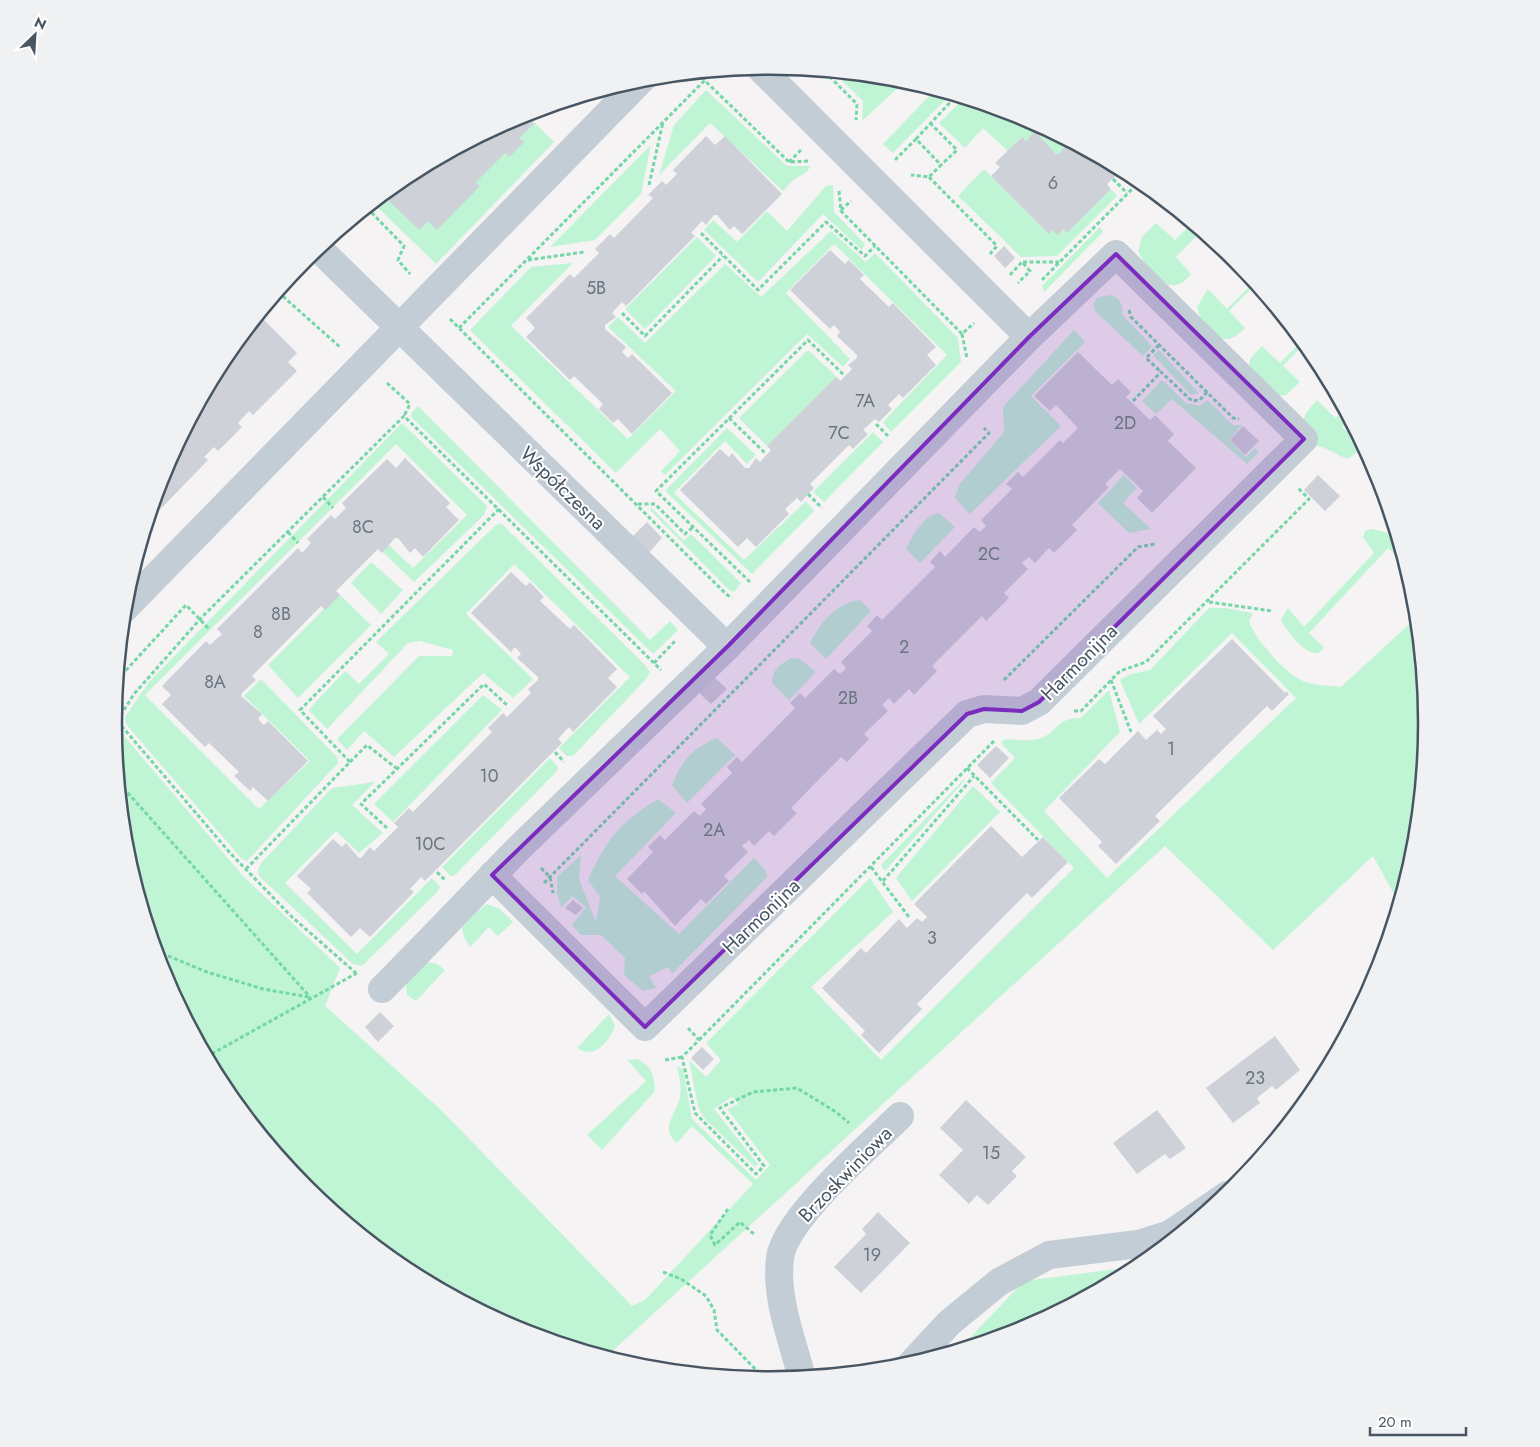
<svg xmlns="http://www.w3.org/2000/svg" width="1540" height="1447" viewBox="0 0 1540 1447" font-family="Jost,sans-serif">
<rect width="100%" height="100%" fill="#f5f3f3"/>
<path fill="#bff5d4" d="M834,73l58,5 8,8 -38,35 1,-20z
M706,90l81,76h23c-3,9 -9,8 -15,13 -5,3 -8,8 -12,12l-73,-68 -51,52 15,-50z
M935,90l15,5 -57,58 -10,-9z
M963,99l59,17 52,29 -2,2 -5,-3 -8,10h-3l-21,-23 -9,10 -5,-4 -13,14 -25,-23 -18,20 -26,-25z
M526,114l28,28 -118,122 -63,-61 32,-26z
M651,145l-10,49 -46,46 -45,7z
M984,169l64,64 4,-3 11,-1 4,4 44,-44 6,7 -60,60 -36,1 -63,-61z
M833,185l1,27 31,32 -3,6 -39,-36 -65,68 -54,-52 9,-10 24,22 30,-31 20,20 39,-45z
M1156,223l19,17 17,-17 9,8 -25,26 15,17c-20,28 -43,-3 -53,-23l4,-14z
M1100,227l3,5 -59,60 -2,-6z
M831,231l35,31 9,-9 83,85 3,24 -70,70 -8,-10 64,-67 -113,-111 -48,49 64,66 -7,8 -36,-33 -142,141 -4,-4 19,-20 -20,-22 -44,44 -146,-143 61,-63 42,-4 -62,63 117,113 48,-48 -68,-64 10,-10 27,26 80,-79 36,33z
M697,237l19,19 -71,73 -20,-20z
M1254,282l2,2 -27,27 16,17c-22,25 -42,3 -48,-21l11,-18 19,20z
M1110,295c9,2 14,10 12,19l30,32 -9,10 -48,-45 -1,-7 2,-6z
M1074,330l11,12 -54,54 30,30 -91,88 -15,-16 4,-13 45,-53 -1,-25z
M1302,341l2,3 -21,22 17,16 -14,13 -7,1 -30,-26 1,-11 12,-13 18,17z
M808,350l32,30 -68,71 -33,-33z
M1159,350l37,40 3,3 -8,2 -38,-40z
M1162,380l24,23 14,3 7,-6 26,25h9l-13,15 17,17 9,-9 4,4 -12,12 -75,-65 -16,15 -14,-13z
M1317,400l18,18 9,-8 5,10 -7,7 21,20 -15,12c-12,-4 -21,-12 -34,-14l-12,-20 4,-12z
M418,406l232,234 20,-19 8,9 -25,24 -242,-237 1,-5z
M402,423l85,83 -3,9 -70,67 -32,-31 7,-6 24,23 54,-53 -71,-71 -251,251 114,114 51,-48 -66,-65 17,-17 76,78 1,6 -91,98 -6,-3 -115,-134 -1,-7 24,-35z
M727,428l29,27 -9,9 -22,-23 -51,52 70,67 62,-59 8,10 -62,63 -87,-83z
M873,432l10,10 -59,60 -11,-10z
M1124,475l13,13 -14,15 28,26 -22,4 -31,-30z
M652,508l32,33 7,-7 50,49 -7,9 -5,-2 -79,-80z
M939,513l16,14 -35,36 -14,-14c7,-13 16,-33 33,-36z
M497,524h5l143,141 5,7 -4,7 -73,77h-6l-8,-8 71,-71 -116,-113 -48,50 67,65 -20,19 -30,-25 -89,84 -30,-26 -17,19 -10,-11 82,-83h33l1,-6 -33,-9 -12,2 -81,86 -18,-18 3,-5 33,-35 14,13 30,-30 -13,-12z
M1372,529l24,6 9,30 -17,-17 -79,85 15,14 -5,6c-14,3 -32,-22 -38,-33l7,-12 16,19 70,-74 -11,-16 2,-6z
M371,562l32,28 -22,24 -30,-31z
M339,594l32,31 -73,73 -30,-33z
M860,600l11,11 -45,48 -16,-16c11,-21 26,-40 50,-43z
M1209,608h16l28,5 -4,8c5,17 34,49 50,58 11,7 30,6 42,8l76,-70 10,107 -12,128 -16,51 -26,-47 -100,94 -108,-104 -559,511 -88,-26 -113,-61 -100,-82 -82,-100 -60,-113 -38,-124 -12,-128 130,153 97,92 -15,38 114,102 193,198 13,-6 108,-116 -61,-58 -15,17c-18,-15 -1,-28 3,-46 2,-10 -1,-21 -3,-31l6,3 9,50 64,61 14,-15 -43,-56 12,-5 -7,-7 -18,12 44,55 -3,3 -51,-49 -6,-11 -9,-47 17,17 15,-17 -15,-17 164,-165 23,34 -82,75 70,73 193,-192 -83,-85 24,-25 -14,-15 4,-4c12,1 24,3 36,-1 19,-7 14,-20 40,-20l28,-28 11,42 -76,79 63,67 189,-180 -64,-65 -93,91 -19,-44 8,-5 22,-5z
M791,658l9,1 16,13 -27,28 -17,-17c0,-14 8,-18 19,-25z
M483,695l19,15 -109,112 -19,-18z
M717,738l18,17 -48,48 -15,-18c9,-24 22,-38 45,-47z
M550,758l8,9 -2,5 -101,103 -4,1 -9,-9z
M964,779l1,1 -80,91 -4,-6z
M375,782l-23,23 31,28 -24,20 -23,-22 -51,52 72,71 75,-76 8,9 -3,5 -75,74 -9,-2 -94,-88 -1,-7 4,-7 70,-74z
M973,786l27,26 -88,89 -16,-23z
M658,799l18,14 -61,63 64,58 75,-76 12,13 1,6 -95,97 -3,-7 -20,9 7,12 -13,3 -19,-16 1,-17 -24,-23h-20l-9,-10 14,-18 -14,-11 -11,12 -4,-15v-16l24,-22 -2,24 17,43 4,-25 -12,-17c19,-41 31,-57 70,-81z
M487,904l13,5 13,13 -15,14 -9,-9 -19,20 -6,-10 -2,-9 11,-13z
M427,962l10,2 8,6 -29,31 -9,-6 -1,-12z
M609,1014l6,12c-6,15 -20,34 -38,22z
M637,1059c15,7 17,16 18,32l-53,59 -15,-15 59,-54 -19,-21z
M1140,1266l-119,65 -55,16 -3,-2 61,-64z"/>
<path fill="#ced2d8" d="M524,114l10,10 -15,14 5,4 -15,15 -4,-4 -29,29 4,4 -43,44 -9,-9 -9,9 -36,-35 22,-18z
M1035,131l21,23h3l8,-11 5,4 2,-2 48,25 -15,14 4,5 -44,44 -4,-4 -5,6 -6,-5 -3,4 -58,-58 9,-9 -5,-4 27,-26 4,4z
M706,136l9,9 10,-9 57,58 -40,40 -8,-8 -4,4 -13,-15h-3l-8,10 -4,-4 -11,12 4,3 -69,70 -4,-4 -10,11 4,4 -11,8v4l21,18 -4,5 6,6 4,-4 40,39 -40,41 -14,-15 -5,4 -14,-14 4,-5 -29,-28 -4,4 -44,-43 9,-9 -9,-10 44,-44 4,4 25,-25 -4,-4 15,-15 4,4 39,-40 -5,-3 14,-14 4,4 11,-11 -4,-4z
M1004,246l11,12 -10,10 -11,-12z
M830,250l15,14 4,-4 15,15 -4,4 29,28 4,-4 43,44 -9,8 9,10 -33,33 -4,-4 -11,11 4,4 -13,13 -4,-3 -12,11 5,4 -15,15 -4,-4 -39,39 4,4 -13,14 -4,-4 -12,11 4,5 -33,33 -9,-9 -9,9 -58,-57 40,-41 9,8 3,-4 13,15h4l7,-10 4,4 11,-12 -4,-4 69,-69 4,4 12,-12 -4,-4 9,-7v-3l-20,-19 3,-4 -6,-7 -4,4 -40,-39z
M259,315l38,38 -9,9 9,9 -44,44 -4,-4 -11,12 4,4 -24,24 -4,-4 -10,10 4,3 -60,62 15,-50 61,-114z
M1078,352l34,33 6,-6 13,13 -5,5 24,23 5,-5 19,19 -6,7 28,27 -44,45 -15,-15 6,-7 -23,-22 -15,15 4,3 -37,38 5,5 -23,23 -5,-5 -14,15 -6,-6 -7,6 6,6 -24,24 5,5 -23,23 -4,-5 -50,50 5,5 -23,24 -5,-6 -15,15 -5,-6 -7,7 6,6 -24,23 5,5 -22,23 -6,-5 -50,51 6,5 -23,23 -5,-5 -15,15 -5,-6 -7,6 6,6 -24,24 5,5 -23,23 -5,-5 -26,27 -31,-35 -2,3 -15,-15 26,-27 -5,-5 12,-12 5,5 29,-29 6,5 6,-7 -5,-5 31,-31 -5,-6 10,-10 5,5 53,-54 -5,-5 10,-10 5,5 29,-29 6,5 6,-6 -5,-6 31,-31 -5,-5 10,-11 5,5 53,-53 -5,-5 10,-11 5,6 29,-30 6,5 6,-6 -5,-6 31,-31 -6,-5 12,-12 5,5 37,-37 3,3 15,-15 -22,-23 -6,6 -16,-15z
M1243,426l16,15 -14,14 -15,-15z
M405,458l45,45 -4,4 13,13 -36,37 -8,-9 -5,5 -12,-15h-3l-13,15 -4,-4 -42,42 4,4 -15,15 -4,-4 -69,70 4,4 -14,13 -1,3 21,18 -4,5 6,6 4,-4 40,40 -40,40 -15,-14 -3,4 -16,-15 5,-4 -30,-29 -4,4 -43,-43 9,-9 -9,-9 44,-45 4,4 12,-11 -5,-5 81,-81 4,5 9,-10 -4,-4 24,-24 4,4 11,-11 -4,-5 45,-44 9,9z
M1318,475l22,21 -15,15 -21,-21z
M647,522l15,16 -16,18 -16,-17z
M511,572l15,14 4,-4 14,15 -4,4 30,28 4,-4 43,44 -9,9 9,9 -44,45 -4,-5 -11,12 4,4 -137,138 -4,-4 -11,12 4,3 -44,45 -10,-9 -9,9 -44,-44 4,-4 -14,-13 36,-37 9,8 4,-4 13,15h2l9,-11 4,4 24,-24 -4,-4 15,-15 4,4 79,-80 -4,-4 15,-15 4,4 24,-24 -3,-4 10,-9v-3l-21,-19 4,-4 -6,-7 -4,5 -40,-39z
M1232,639l53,54 1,-2 3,3 -17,17 -5,-5 -112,110 5,5 -44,43 -18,-18 4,-4 -43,-44 40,-39 6,5 33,-33 8,9 11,-10 4,4 5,-5 -13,-13z
M711,674l16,15 -16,15 -16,-15z
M996,746l13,12 -19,20 -13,-13z
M991,826l31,31 21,-20 25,25 -36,36 -5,-5 -110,111 5,5 -43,44 -18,-18 4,-4 -43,-43 39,-40 5,5 33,-34 8,9 10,-10 5,4 5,-5 -13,-13z
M573,900l10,8 -7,7 -11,-7z
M380,1012l14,14 -16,16 -13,-15z
M1275,1036l25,34 -24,20 -4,-4 -15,12 3,5 -27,20 -27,-35z
M702,1047l12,12 -11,11 -12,-12z
M966,1100l60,57 -14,14 5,5 -29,29 -11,-10 -8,9 -30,-29 24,-25 -23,-22z
M1157,1110l29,38 -16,11 -5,-5 -28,20 -24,-31z
M878,1212l32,31 -49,50 -27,-26 32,-33 -4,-5z"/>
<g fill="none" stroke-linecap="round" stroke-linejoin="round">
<path stroke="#73d7a6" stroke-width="3" stroke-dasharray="4 2.5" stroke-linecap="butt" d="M825,72l32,32 -1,16
M697,73l92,89 21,-1
M930,123l27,27 -16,15
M916,139l40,-43
M895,160l21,-21 25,26 -12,12 -18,-2
M789,162l12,-12
M929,177l68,69 -7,8
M1113,179l14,14
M649,185l14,-63
M839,191l2,20 121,123 12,-11
M367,208l37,38 -6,14 12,14
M841,210l10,-9
M701,233l57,57 68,-68 39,34 10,-10
M528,260l56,-8
M1023,262h36
M1010,275l12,-13 8,9 -12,12
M1042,280l98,-99
M278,292l62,55
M1129,310l2,7 102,101 6,1
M622,313l23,23 78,-80
M450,319l276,275 6,4
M459,328l246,-248
M962,334l5,24
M1159,345l-13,13 15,14
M387,383l23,21 -6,12
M1133,401l28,-29 31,29 8,-1 7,-8
M729,418l36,35
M876,424l13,13
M808,494l14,14
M323,497l10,11
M638,504h17l30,30 8,-7
M288,532l10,11
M750,582l-94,-91 152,-151 36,35
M1209,602l63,9
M654,663l22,-23
M117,680l69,-75 24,25
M1004,680l134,-133 17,-3
M1111,680l20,52
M1074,711h7l39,-40 26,-9 163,-163 -12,-12
M113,716l118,138 61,63 64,56
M117,721l17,-27 68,-77 202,-201 257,254
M555,752l9,10
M350,762l17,-17 29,23
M967,768l71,72
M119,783l191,214
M387,828l-26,-24 123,-120 23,21
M871,867l38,50
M541,868l9,9 3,16
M246,869l104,-107 -50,-52 199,-201
M437,872l9,9
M883,881l91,-105
M544,883l445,-450 -5,-5
M156,951l51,21 56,17 46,8
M688,1028l11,12 -17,17 13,56 61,61 8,-8 -44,-58 33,-16 44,-4 39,24 13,11
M699,1040l295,-299
M206,1057l151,-84
M665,1060l17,-3
M728,1209l-18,26 5,10 25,-23 15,13
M663,1272l18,7 25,17 8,14 3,20 49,50"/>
<path stroke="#c3cdd5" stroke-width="28" d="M759,67l270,270
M318,248l409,399
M124,609l518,-530
M382,989c47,-47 92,-95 138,-142l207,-200 302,-310 87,-83 188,185 -265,263 -17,9 -38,-2 -17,5 -322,313 -153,-152
M911,1364l38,-41 50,-41 50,-27 89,-11 32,-10 57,-39
M802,1378c-10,-39 -27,-80 -22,-120 5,-40 90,-112 120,-142"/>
</g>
<path fill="#7b2cbf" fill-opacity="0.2" stroke="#7b2cbf" stroke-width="4" stroke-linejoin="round" d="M1116,254l188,185 -265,263 -17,9 -38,-2 -17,5 -322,313 -153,-152 235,-228 302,-310z"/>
<g text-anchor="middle" stroke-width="4" stroke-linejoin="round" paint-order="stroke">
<g font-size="18" fill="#6a7580">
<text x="1053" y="189">6</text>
<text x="596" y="294">5B</text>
<text x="865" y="407">7A</text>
<text x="1125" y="429">2D</text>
<text x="839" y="439">7C</text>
<text x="363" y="533">8C</text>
<text x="989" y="560">2C</text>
<text x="281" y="620">8B</text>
<text x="258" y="638">8</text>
<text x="904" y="653">2</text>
<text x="215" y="688">8A</text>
<text x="848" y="704">2B</text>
<text x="1171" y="755">1</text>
<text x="489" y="782">10</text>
<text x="714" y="836">2A</text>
<text x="430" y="850">10C</text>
<text x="932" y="944">3</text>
<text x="1255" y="1084">23</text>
<text x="991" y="1159">15</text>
<text x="872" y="1261">19</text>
</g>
<g font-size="20" fill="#485663" stroke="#fff">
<text transform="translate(563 488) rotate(44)" y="7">Współczesna</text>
<text transform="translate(1079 662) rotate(-45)" y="7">Harmonijna</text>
<text transform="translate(761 916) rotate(-44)" y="7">Harmonijna</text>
<text transform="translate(845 1174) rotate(-46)" y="7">Brzoskwiniowa</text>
</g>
</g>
<path d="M0 0H1540V1447H0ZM122 723a648 648 0 1 1 1296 0a648 648 0 1 1-1296 0Z" fill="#f0f1f3" fill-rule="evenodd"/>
<path fill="none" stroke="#485663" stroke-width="2.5" d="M122 723a648 648 0 1 1 1296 0a648 648 0 1 1-1296 0Z"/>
<g transform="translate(35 35) rotate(25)" stroke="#ffffff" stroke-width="4" paint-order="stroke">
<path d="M0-4L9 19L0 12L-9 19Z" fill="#485663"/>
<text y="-8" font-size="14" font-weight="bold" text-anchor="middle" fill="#485663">N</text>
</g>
<path d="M1370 1427v8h96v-8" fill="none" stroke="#485663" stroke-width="2.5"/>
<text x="1378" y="1427" font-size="15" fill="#485663" stroke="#ffffff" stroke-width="4" paint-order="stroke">20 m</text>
</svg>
